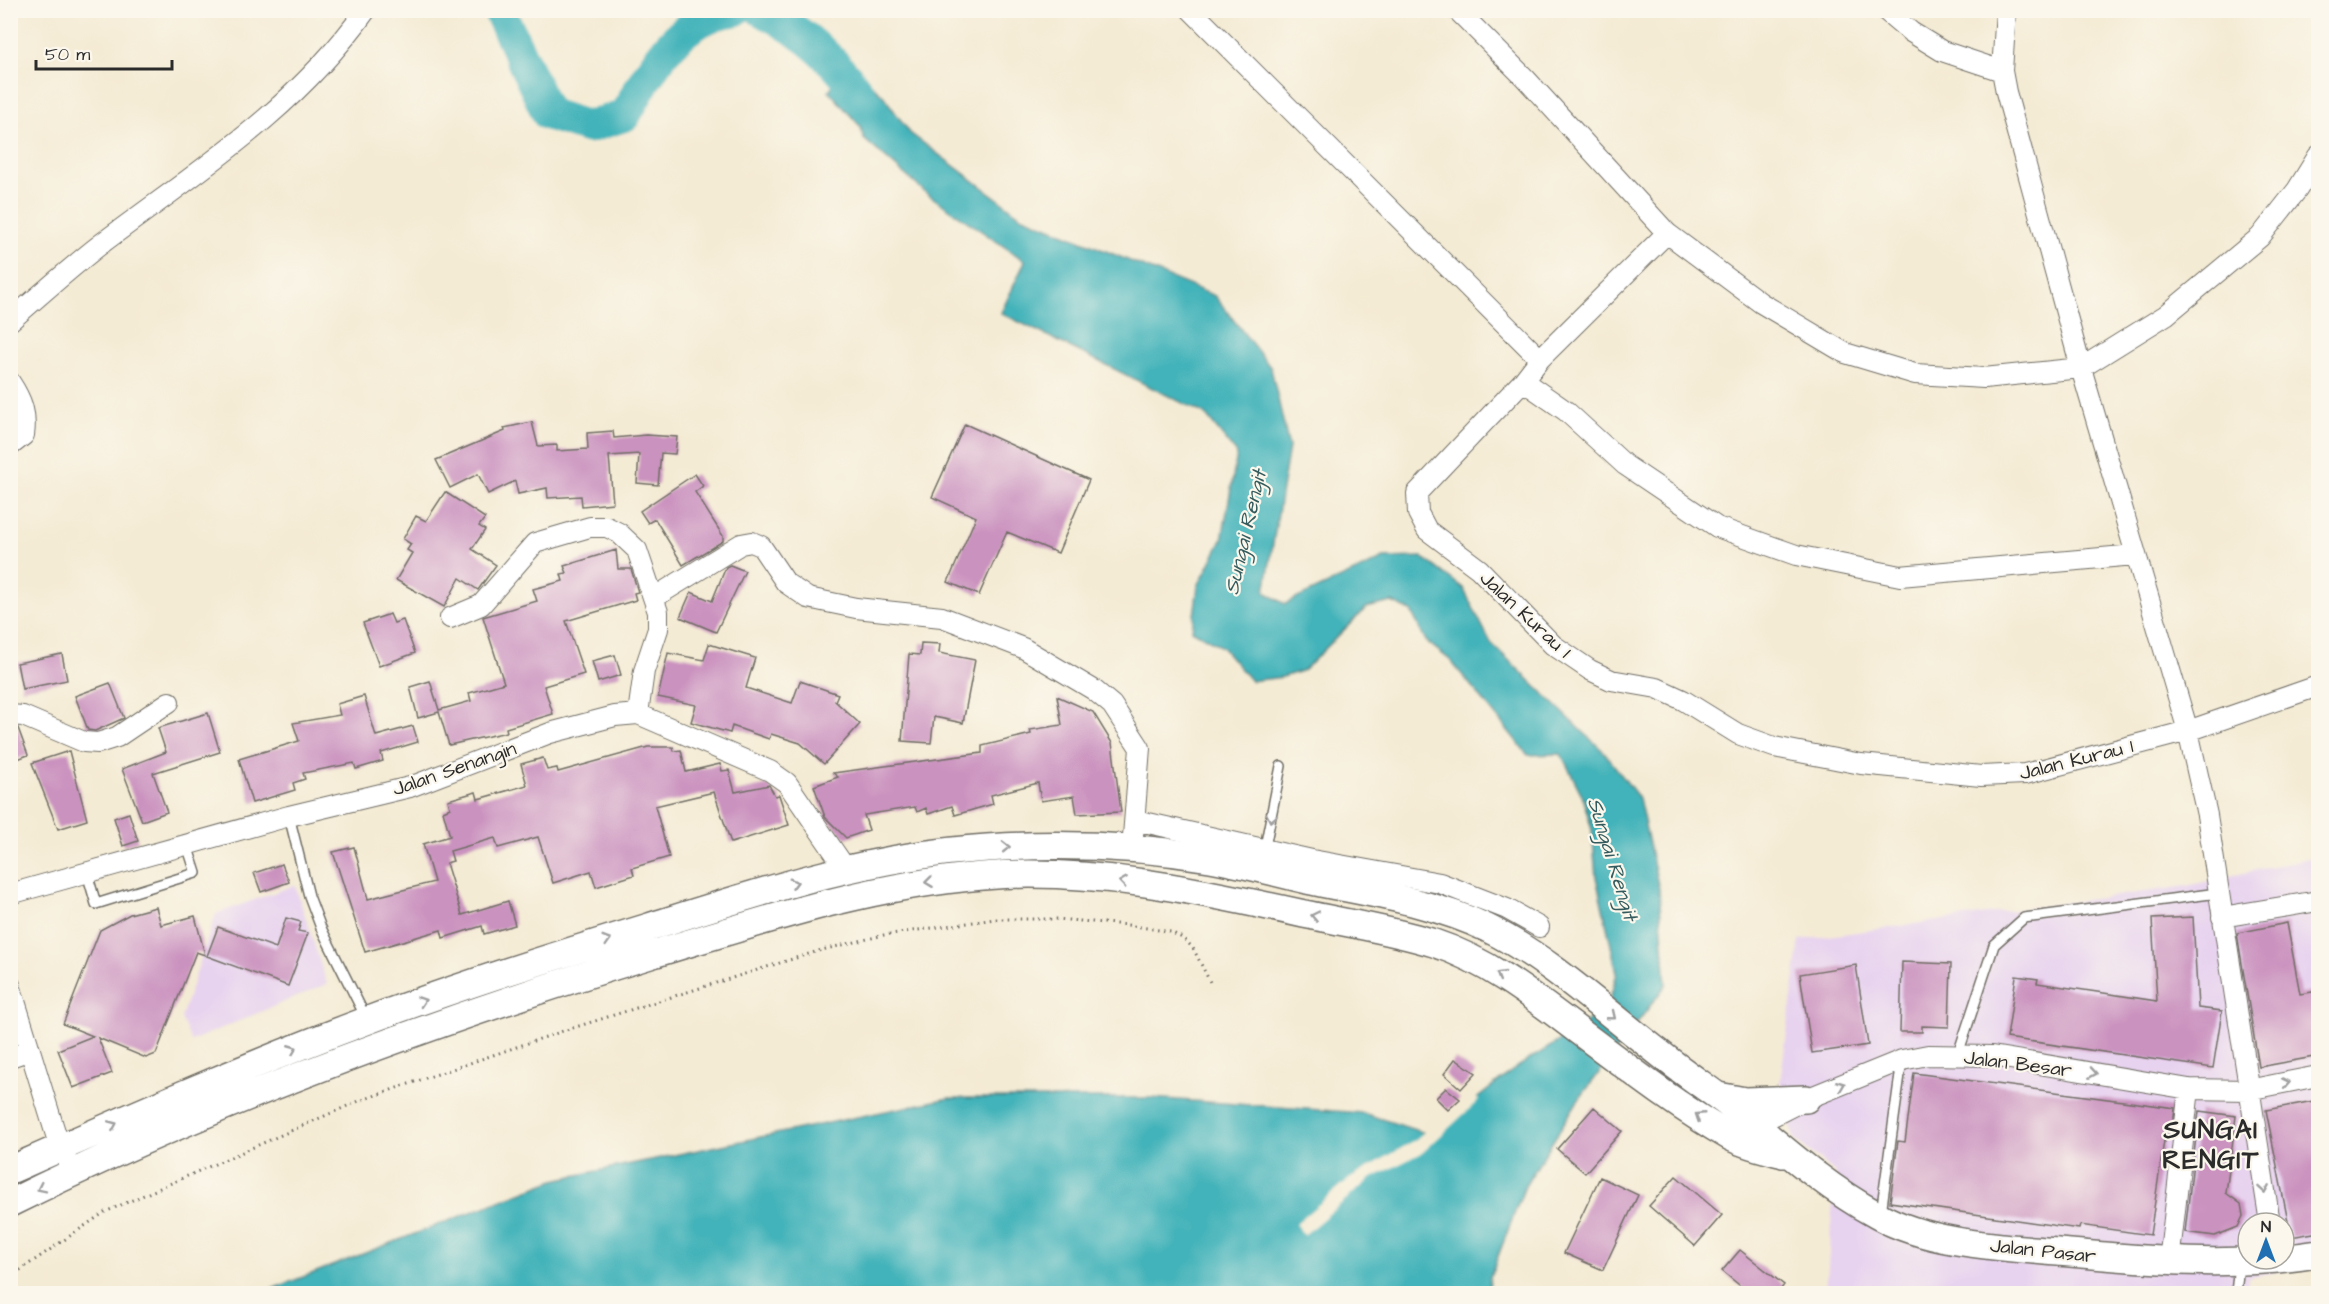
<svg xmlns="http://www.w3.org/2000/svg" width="2329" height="1304" viewBox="0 0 2329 1304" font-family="'Architects Daughter',sans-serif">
<rect width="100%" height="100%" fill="#fbf7ec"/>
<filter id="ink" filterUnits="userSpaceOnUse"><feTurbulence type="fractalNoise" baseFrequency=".0167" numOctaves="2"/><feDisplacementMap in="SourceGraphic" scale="12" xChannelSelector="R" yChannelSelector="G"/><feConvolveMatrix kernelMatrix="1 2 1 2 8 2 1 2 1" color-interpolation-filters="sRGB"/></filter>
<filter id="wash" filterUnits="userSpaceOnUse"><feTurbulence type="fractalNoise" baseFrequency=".008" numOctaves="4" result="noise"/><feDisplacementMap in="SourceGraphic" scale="24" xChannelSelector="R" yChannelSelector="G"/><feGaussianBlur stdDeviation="1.35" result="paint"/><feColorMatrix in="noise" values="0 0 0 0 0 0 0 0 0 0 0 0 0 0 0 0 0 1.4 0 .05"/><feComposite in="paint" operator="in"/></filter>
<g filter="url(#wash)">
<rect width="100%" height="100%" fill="#f4ebd4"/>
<path fill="#e7d2ef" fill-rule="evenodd" d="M2318,856v408l-70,13 -1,16h-421l9,-121 -41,-33 -14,-57 20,-142 387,-54zM2248,1223h36v36h-36z
M295,885l32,99 -136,57 -10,-23 35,-104z"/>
<path fill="#43b3ba" stroke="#376f72" stroke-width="1.5" d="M847,64l35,30 28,39 111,83 194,80 56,72 18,79 -24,145 20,12 99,-46 38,-1 41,31 28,55 113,109 35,46 20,91 7,96 -89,117 -52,84 -35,91 -1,16 -1230,1 295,-114 395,-82h202l212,15 68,22 86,-68 60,-37 32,-27 8,-30 -21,-96 -4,-47 -10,-35 -21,-41 -33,1 -78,-95 -24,-19 -15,-30 -19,-9 -26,6 -62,62 -21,7 -32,4 -29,-34 -30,-17 6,-44 24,-46 15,-86 -32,-40 -204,-101 24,-52 -99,-68 -62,-54 -4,-13 -31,-35z"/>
<path fill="#f4ebd4" d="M1474,1096l5,4 -57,53 -52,26 -66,56 -9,-11 54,-45 66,-39 11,-10 4,2z"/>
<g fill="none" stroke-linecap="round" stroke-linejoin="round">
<path stroke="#43b3ba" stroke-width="33" d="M499,10l49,104 40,13 37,-12c25,-45 53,-99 110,-105
M761,10c44,22 82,56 107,98"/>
</g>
<g id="blocks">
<path fill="#ca92bf" d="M532,422l6,24 19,-1v6l31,-2 -1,-16 26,-2 1,7 32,-3 31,2 -2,17 -14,-1 -3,32 -21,-2 2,-29 -30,2 4,47 -31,3 -1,-10 -33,2 -1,-10 -29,6 -3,-13 -27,13 -10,-20 -28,14 -14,-28 69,-29 -1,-3z
M965,424l124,56 -31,73 -51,-21 -28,63 -31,-13 28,-65 -44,-20z
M695,474l8,12 -8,6 28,44v5l-40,24 -28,-46 -7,4 -8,-12z
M445,492l40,26 -6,8 6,4 -13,19 24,16 -18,25 -18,-12 -16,29 -48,-27 16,-27 -5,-3 4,-6 -8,-5 13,-23 10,5z
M616,550l2,19h13l7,23 -4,1 2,7 -70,21 18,53 -40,12 9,28 -47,14 1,4 -58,13 -10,-33 -21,6 -8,-31 20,-6 9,29 32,-9 -2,-8 35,-10 -21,-66 54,-16 -4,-12 30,-8 -2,-7 6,-1 -3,-7z
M730,565l15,6 -29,61 -36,-15 11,-25 21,9 14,-34z
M390,614l4,9 9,-3 12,33 -36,13 -16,-43z
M921,643l19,1 -1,9 36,7 -12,63 -29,-6 -3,26 -29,-2 7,-87 11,1z
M709,644l46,14 -9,30 46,15 8,-22 38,13 -3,7 25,23 -36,40 -24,-21 -29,-9 -2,5 -37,-13 -2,7 -39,-11 5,-17 -38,-8 10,-44 36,7z
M62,654l5,26 -45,9 -5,-26z
M615,655l6,20 -23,7 -6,-21z
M110,683l14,35 -29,13 -7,-1 -13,-34z
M364,696l12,40 37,-10 5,16 -37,11 2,8 -27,8 -2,-6 -51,10 2,6 -12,4 2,7 -43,13 -13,-44 60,-18 -6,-18 47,-8 -3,-11z
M1057,696l36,16 19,31 9,69 -44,2 -3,-18 -33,5 -3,-18 -47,12 2,9 -38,11 -3,-9 -24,8 -2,-6 -9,4 -2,-5 -51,8 5,15 -23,8 -21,-21 -11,-31 24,-9 -5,-4 149,-20v-7l49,-12 -1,-4 32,-5z
M208,713l12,39 -67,21 14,39 -25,9 -20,-52 44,-17 -8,-24z
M10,727l8,1 10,27 -18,7z
M648,747h25l1,4 7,-1 5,22 34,-8 2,7 7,-1 6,22 34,-7 6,11 4,-1 10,30 -58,18 -17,-51 -59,14 14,51 -37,11 2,7 -38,12 -5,-16 -38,12 -15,-46 -40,11 -3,-10 -45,13 3,10 -7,2 16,52 46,-14 7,24 -31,9 -2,-8 -39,12 -2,-8 -76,22 -32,-100 21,-5 14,52 66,-17 -11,-38 27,-8 -7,-25 7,-3 -2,-8 28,-8 2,7 49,-14 -6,-21 22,-6 4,12 10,-2 1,4z
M69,751l18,69 -29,9 -26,-66z
M129,813l9,28 -15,5 -9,-28z
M282,864l7,18 -28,10 -7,-19z
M156,907l5,18 34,-9 10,39 -9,-3 -40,102 -10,4 -48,-20 14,35 -39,15 -15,-38 35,-14 -30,-12 37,-94 30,-16z
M2193,917l5,91 24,3 -9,57 -206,-30 9,-62 22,3 -1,4 120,18 -5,-82z
M286,918l15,4 -3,9 10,2 -20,53 -81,-30 11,-29 58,21z
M2287,923l13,71 19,-3v65l-60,11 -22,-134z
M1902,962l49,2 -2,63 -27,-1v6h-22z
M1856,965l12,80 -56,8 -12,-79z
M1455,1059l21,14 -15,16 -17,-15z
M1914,1073l261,35 -3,27 -7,-1 -15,101 -70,-10 -1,4 -189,-27 8,-61 7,1z
M1446,1088l14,11 -12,11 -12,-12z
M2319,1100v132l-28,5 -25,-127z
M1594,1107l28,24 -37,42 -28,-24z
M2199,1111l37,5 -10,77 15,11 2,12 -5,11 -23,9 -30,-4z
M1676,1176l46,39 -27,31 -46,-40z
M1600,1177l38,18 -35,75 -39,-17z
M1740,1250l44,35 -6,8h-29l-27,-22z"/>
</g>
</g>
<g filter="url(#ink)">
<use href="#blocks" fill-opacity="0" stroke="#716e66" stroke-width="1.5"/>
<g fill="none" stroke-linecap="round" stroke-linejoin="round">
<defs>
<path id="lane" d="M289,816l20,80 12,32 45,90
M1264,852l17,-86
M87,873l9,31 100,-31 -9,-28
M1958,1054l36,-109 30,-27 194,-25
M1881,1213l21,-153
M2236,1294l3,-31"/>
<path id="street" d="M1191,10l349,349
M1457,10l68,68 142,155 94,70 84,50 70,21 69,4 97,-10 85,-53 94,-78 37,-47 21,-34
M1885,10l26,22 31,19 60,20
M2006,10l-4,61 4,21 75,276 107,363 19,84 63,408
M1667,233l-127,126 -17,22 -106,112 1,20 9,17 52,39 74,76 37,25 21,10 46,8 26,12 55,34 36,13 87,17 120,12 44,-2 163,-43 130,-45
M10,321c30,-26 60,-53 91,-77 97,-73 193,-133 265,-234
M1523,381l43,30 59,54 92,62 79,28 104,21 235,-21
M10,382c12,18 17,32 14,53l-14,11
M655,597l86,-53 11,-2 9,4 25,37 22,15 48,10 86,9 81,31 71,42 18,15 28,43 -8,101
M450,618l31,-13 54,-62 55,-16h17l12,6 18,17 21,62v17l-14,42 -6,43
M10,715l13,1 61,26 14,1 19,-6 52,-35
M1135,820l177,40 128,23 67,26 32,18
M10,894l279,-78 121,-29 140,-54 65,-17 23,-2 132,57 17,12 59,86
M2222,917l96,-16
M10,985l50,163 6,11
M10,1057l20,-7
M1745,1130l61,-31 96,-39 26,-5 64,1 197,33 59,1 70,-14
M2169,1262l20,-173"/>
<path id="secondary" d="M1718,1096l27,5 61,-2
M10,1170c118,-52 235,-104 356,-149 93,-35 188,-65 283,-94 110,-35 222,-72 338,-79 73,-5 151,-2 223,10 33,6 65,14 97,22 60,13 124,21 180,48 63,31 115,81 171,124 32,26 68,48 99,75 38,32 76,64 120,88 51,29 124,32 181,37 88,8 173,16 260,2
M10,1203c206,-102 421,-181 640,-248 109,-33 218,-70 333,-79 106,-9 218,15 321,38 43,9 88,16 130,29 55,18 101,55 146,89 48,36 97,74 149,104 16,9 36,13 54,18"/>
</defs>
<use href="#lane" stroke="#716e66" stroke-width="12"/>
<use href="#street" stroke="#716e66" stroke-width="22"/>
<use href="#secondary" stroke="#716e66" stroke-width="30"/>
<path stroke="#716e66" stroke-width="3" stroke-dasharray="1.5 4.5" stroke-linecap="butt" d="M10,1277l95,-65 254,-111 204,-70 255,-80 66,-16 111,-16h61l72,6 43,7 13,7 9,9 18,36"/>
<use href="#lane" stroke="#fff" stroke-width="9"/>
<use href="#street" stroke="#fff" stroke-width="20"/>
<use href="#secondary" stroke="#fff" stroke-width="27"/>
</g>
<defs><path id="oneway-chevron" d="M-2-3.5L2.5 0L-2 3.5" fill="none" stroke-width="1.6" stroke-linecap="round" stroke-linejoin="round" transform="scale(1.5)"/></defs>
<g stroke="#a0a0a0">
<use href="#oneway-chevron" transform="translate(1271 818) rotate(101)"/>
<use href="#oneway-chevron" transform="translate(1006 847) rotate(-1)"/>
<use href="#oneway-chevron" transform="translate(929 882) rotate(173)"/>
<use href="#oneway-chevron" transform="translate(1123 882) rotate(-172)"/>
<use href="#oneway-chevron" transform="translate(794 883) rotate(-15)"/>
<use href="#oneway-chevron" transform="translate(1315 916) rotate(-168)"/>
<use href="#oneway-chevron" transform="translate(607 940) rotate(-17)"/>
<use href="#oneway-chevron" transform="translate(1500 975) rotate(-149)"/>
<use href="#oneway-chevron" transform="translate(422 1001) rotate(-19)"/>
<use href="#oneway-chevron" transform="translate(1612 1016) rotate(39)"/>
<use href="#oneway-chevron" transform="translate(293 1049) rotate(-22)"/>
<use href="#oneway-chevron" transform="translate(2093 1073) rotate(9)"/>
<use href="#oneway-chevron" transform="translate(2286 1083) rotate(-11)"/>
<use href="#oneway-chevron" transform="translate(1841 1085) rotate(-22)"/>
<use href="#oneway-chevron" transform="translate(1699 1116) rotate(-147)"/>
<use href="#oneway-chevron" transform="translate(113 1125) rotate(-23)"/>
<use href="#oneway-chevron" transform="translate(41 1188) rotate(154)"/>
<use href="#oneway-chevron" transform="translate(2264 1189) rotate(81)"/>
</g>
</g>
<g text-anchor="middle" stroke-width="4.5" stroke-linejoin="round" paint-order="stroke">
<g font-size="20" fill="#2b2b2b" stroke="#fbf7ec">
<text transform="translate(1526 614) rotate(43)" y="7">Jalan Kurau 1</text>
<text transform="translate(2076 759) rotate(-14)" y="7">Jalan Kurau 1</text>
<text transform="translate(454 768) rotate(-19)" y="7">Jalan Senangin</text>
<text transform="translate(2018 1063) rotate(7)" y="7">Jalan Besar</text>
<text transform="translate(2043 1250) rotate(6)" y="7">Jalan Pasar</text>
</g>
<g font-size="21" font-style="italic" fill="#335b5d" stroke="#fbf7ec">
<text transform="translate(1245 532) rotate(-77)" y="7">Sungai Rengit</text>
<text transform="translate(1613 859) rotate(73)" y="7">Sungai Rengit</text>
</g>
<g font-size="26" font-weight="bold" letter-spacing="1.5" fill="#2b2b2b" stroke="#fbf7ec">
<text x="2211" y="1138">SUNGAI<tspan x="2211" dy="30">RENGIT</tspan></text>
</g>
</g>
<rect width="2329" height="1304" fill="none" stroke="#fbf7ec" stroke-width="36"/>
<g transform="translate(2266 1241)"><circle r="28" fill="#fbf7ec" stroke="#a8a59f" stroke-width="1.5"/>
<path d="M0-4.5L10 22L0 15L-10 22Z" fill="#1f6fb2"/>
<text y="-9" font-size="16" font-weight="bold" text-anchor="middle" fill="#2b2b2b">N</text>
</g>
<path d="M36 60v9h136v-9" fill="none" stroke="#2b2b2b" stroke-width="3"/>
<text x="45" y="60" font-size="18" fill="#2b2b2b" stroke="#fbf7ec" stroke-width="4.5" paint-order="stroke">50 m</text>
</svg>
